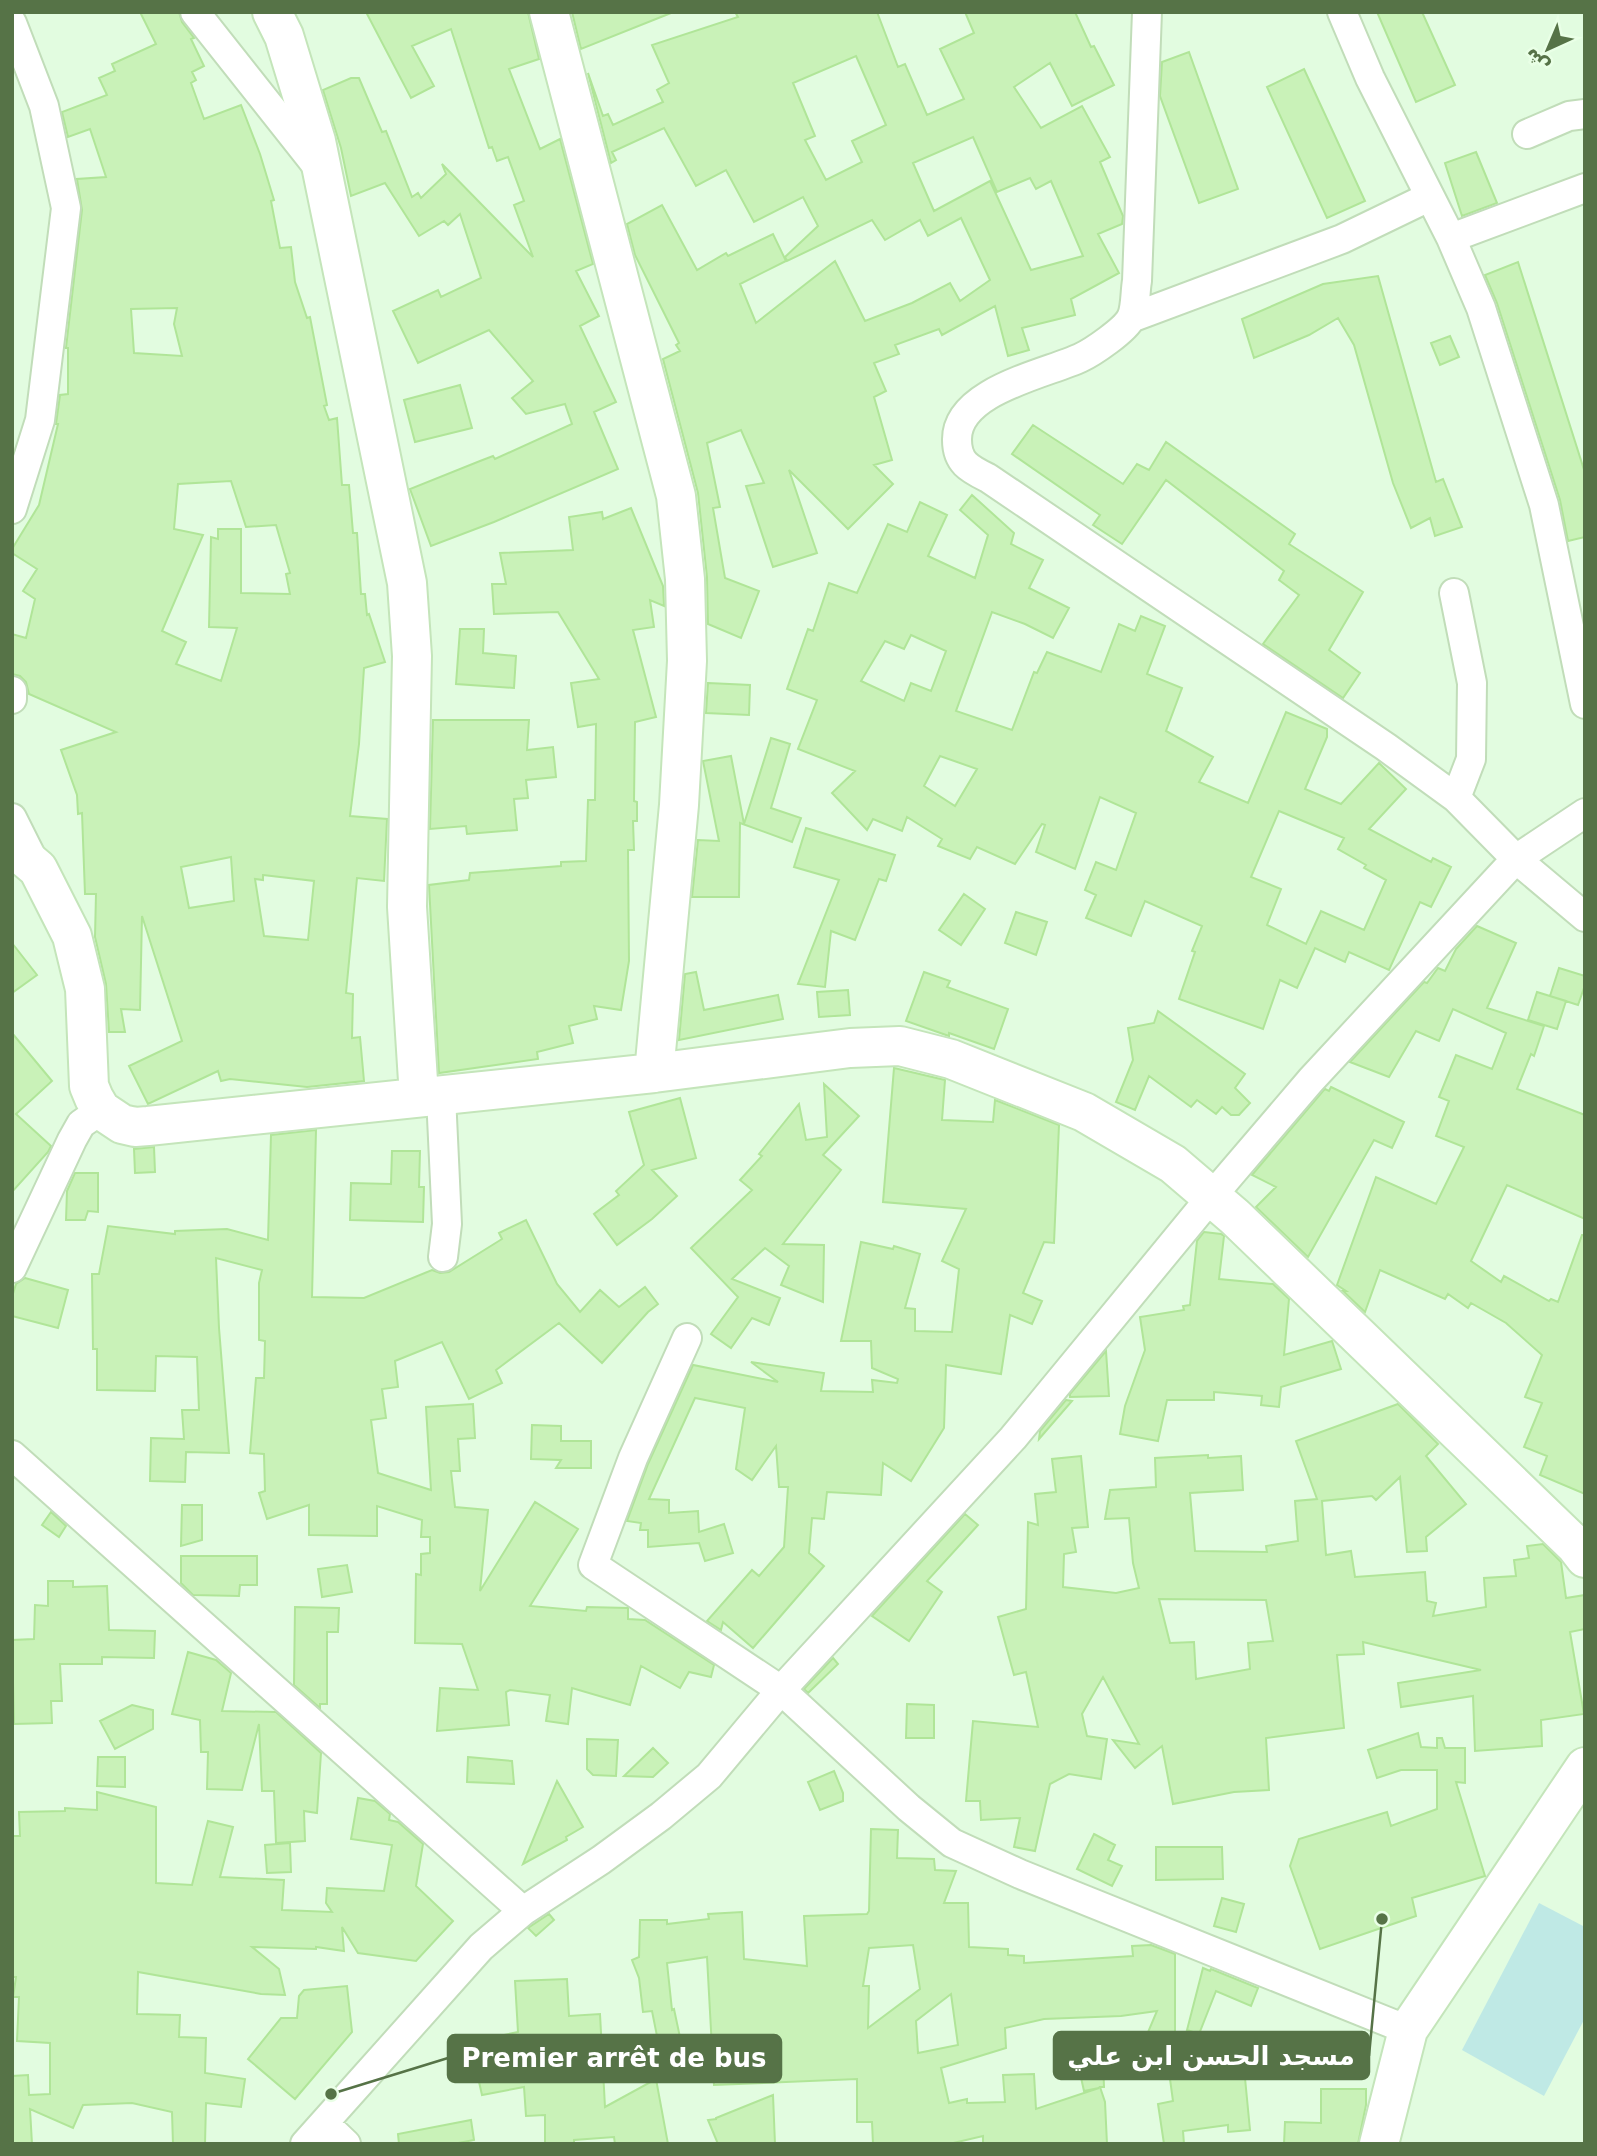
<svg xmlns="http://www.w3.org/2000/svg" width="1597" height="2156" viewBox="0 0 1597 2156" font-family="'DejaVu Sans',Vazirmatn,sans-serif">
<rect width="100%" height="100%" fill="#e2fce0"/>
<path fill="#bfe9e5" d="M1539,1903l46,24v91l-41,78 -82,-46z"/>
<path fill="#c9f2b8" stroke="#b0e598" stroke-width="2" fill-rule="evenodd" d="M140,12h39l3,10 12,16 -3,1 13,27 -12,6 4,8 -5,3 13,36 37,-14 19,49 14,46 -3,1 9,47 11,-1 4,35 12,36 3,-1 17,88 -3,1 5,14 8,-2 5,67h7l4,48h4l4,61h4l2,21 2,-1 16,48 -21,6 -5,76 -9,72 37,3 -3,62 -27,-3 -11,115 7,1 -1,44 8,-1 4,44 -57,6 -77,-8 -9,2 -3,-10 -70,33 -19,-38 53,-25 -40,-125 -2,94 -19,-1 4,23h-16l-3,-48 -11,-47 1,-43h-11l-3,-81 -4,1 -1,-19 -16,-45 55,-18 -87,-38 -3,-12 -6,-6 -8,-2v-40l14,4 9,-39 -12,-8 14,-22 -25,-16v-4l27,-44 19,-81h-2l4,-29 8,-1v-46h-2l16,-138 -5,-31 29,-2 -16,-48 -22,8 -6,-25 45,-17 -8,-17 16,-7 -3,-7 44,-20zM177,308l-3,16 8,32 -48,-3 -3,-44zM231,481l15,46 30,-2 14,48 -4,1 4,20 -49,-1v-64h-23v10l-7,-2 -2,90 28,1 -16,53 -45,-17 10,-22 -24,-11 41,-96 -29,-6 4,-45zM231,857l3,44 -45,7 -8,-41zM263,875l51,6 -6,59 -44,-4 -9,-57 8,1z
M366,12h162l11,47 -30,10 31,80 20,-10 33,125 -17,7 23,45 -19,10 36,76 -22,10 24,57 -124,53 -63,24 -21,-57 70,-28 13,-5 2,3 77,-35 -7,-20 -39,10 -14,-16 21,-17 -44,-51 -71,33 -25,-52 45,-21 3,7 40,-19 -21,-64 -12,11 -4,-4 -25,15 -34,-53 -34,13 -10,-48 -18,-58 28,-12h8l23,54 4,-1 26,66 6,-4 3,5 25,-24 -4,-10 91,93 -19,-52 10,-4 -16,-44 -11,4 -5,-14 -3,1 -38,-119 -39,17 22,40 -23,12z
M572,12h99v1l-90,36z
M735,12h142l21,55 7,-3 22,51 37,-16 -24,-50 34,-16 -9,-21h110l16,35 3,-1 20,39 -42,21 -22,-43 -36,24 27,41 41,-22 28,51 -10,5 23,54 -1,8 -24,10 21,39 -48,26 4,16 -53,13 7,22 -21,6 -13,-50 -53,29 -3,-6 -44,16 4,9 -25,9 12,28 -12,6 18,63 -18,5 19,19 -45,45 -59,-59 28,83 -44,14 -27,-81 18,-3 -23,-53 -34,13 13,64 -7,1 12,70 34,13 -18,47 -33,-14 -1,-47 -9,-84 -35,-134 17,-8 -4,-6 3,-2 -44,-88 -8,-31 35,-19 35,65 29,-17 2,3 45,-22 13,27 -46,23 16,39 79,-62 30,60 47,-18 38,-20 10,18 30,-21 -29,-62 -33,18 -8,-16 -35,20 -13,-20 -85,41 -2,-4 33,-31 -15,-29 -49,25 -28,-52 -30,16 -32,-58 -52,24 4,8 -5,3 -23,-90 15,43 5,-2 5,11 50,-23 -6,-12 12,-7 -17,-38 86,-28zM856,56l30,69 -34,16 10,21 -36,18 -21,-40 10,-4 -22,-53zM973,137l24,55 33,-14 6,11 15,-8 32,75 -52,14 -41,-89 -56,30 -21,-48z
M1377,12h45l33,73 -39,17z
M1189,52l49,137 -39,14 -39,-107 2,-34z
M1304,69l61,132 -38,17 -60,-131z
M1476,152l21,51 -35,13 -17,-53z
M1518,262l67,211v64l-17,4 -8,-41 -63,-197 -12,-28z
M1378,276l58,206 7,-3 19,48 -27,9 -5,-18 -19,10 -18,-45 -39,-138 -16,-27 -29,17 -55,23 -12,-39 81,-35z
M1450,336l9,21 -19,8 -9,-22z
M460,385l12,43 -57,14 -11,-42z
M1033,425l90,59 14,-20 12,6 17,-28 129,92 -6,10 74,48 -34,58 31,23 -17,25 -80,-54 36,-49 -20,-15 5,-9 -118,-91 -44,64 -29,-19 7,-10 -88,-61z
M972,495l42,38 -3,11 32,16 -14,28 40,20 -16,30 -28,-14 -33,-12 -36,99 56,19 22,-58 3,1 10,-21 54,20 18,-48 16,7 6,-15 24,10 -18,48 35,14 -16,43 47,26 -14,25 49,21 38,-91 41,17v8l-22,52 36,15 38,-41 27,26 -37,40 62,33 2,-4 18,9 -20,40 -11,-5 -31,68 -40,-18 -4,10 -30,-14 -18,40 -17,-8 -17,49 -84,-30 16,-47 -3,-1 10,-25 -57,-25 -14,35 -45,-18 10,-23 -11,-5 11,-28 20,8 20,-57 -36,-16 -25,72 -39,-17 9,-27 -3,-1 -27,40 -38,-17 -7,12 -32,-13 4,-7 -35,-22 -5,14 -29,-12 -6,11 -35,-37 23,-22 -57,-22 19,-49 -30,-11 21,-60 5,2 16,-48 28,10 31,-69 19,8 13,-30 27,13 -19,41 47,22 13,-43 -28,-25zM911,635l35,16 -15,40 -20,-8 -7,18 -43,-20 24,-40 19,8zM940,756l37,13 -22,37 -31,-20zM1279,811l65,27 -6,11 28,16 -2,3 22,12 -22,50 -43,-19 -15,33 -39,-19 14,-36 -30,-12z
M631,508l32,78 1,20 -14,-6 4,27 -21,3 23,87 -21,5 -1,79 3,1v19h-4l1,29h-6l1,111 -8,49 -27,-4 3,13 -28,7 4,17 -36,9 1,7 -99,14 -10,-188 40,-5 1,-7 91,-7v-4l25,-1 2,-61h7l1,-76 -18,3 -7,-44 28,-4 -41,-67 -64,2 -2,-30h14l-6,-31 73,-3 -4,-33 33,-5 1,7z
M460,629h24l-1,24 33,3 -2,32 -58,-4z
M708,683l42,2 -1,30 -43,-2z
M433,720h96l-2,30 26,-3 3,30 -30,3 2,18 -14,1 3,31 -50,4 -1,-8 -36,3z
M771,738l19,6 -19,64 30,10 -9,24 -52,-19 -1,74h-47l6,-57 21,1 -16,-80 28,-5 13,68z
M806,828l89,27 -9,26 -7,-2 -24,61 -24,-9 -6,56 -27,-3 41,-104 -45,-13z
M964,894l21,15 -24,36 -22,-15z
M1016,912l31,10 -11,33 -31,-12z
M1477,926l39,17 -29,65 57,18 -10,30 -3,-2 -14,35 68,26v104l-78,-34 -36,76 30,21 3,-6 45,25 2,-2 7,3 24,-67h3v259l-45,-19 7,-19 -23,-9 18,-44 -17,-6 17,-42 -36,-32 -35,-20 -3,5 -20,-14 -3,5 -65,-29 -15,42 -22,-21h3l-9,-6 39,-108 60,27 28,-57 -28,-11 13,-35 -10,-4 17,-42 36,14 14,-36 -53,-24 -14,32 -23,-10 -27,46 -39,-15 74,-80 3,1 11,-15 7,3 11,-22z
M12,943l25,32 -25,18z
M1559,968l26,8v9l-7,20 -28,-9z
M696,972l8,38 74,-15 5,24 -104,21 6,-66z
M924,972l26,9 -3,6 61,22 -14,40 -45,-16v3l-43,-15z
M848,990l2,25 -31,2 -2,-25z
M1537,992l29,9 -9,28 -29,-9z
M1158,1011l87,63 -10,14 15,15 -11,12h-8l-9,-8 -6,7 -19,-14 -6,7 -42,-31 -14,34 -19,-8 17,-42 -5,-32 26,-5z
M12,1033l40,48 -36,33 35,32 -3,6 -36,40z
M894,1068l51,12 -3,40 51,2 2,-22 64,25 -5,118 -10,-1 -21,51 19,8 -10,23 -22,-9 -9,59 -55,-9 -2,63 -33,53 -28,-18 -2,32 -54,-3 -3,27 -12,-1 -3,35 15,13 -71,82 -30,-26 -2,8 -14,-9 45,-51 7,6 25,-29 4,-60h-9l-3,-41 -24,34 -16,-11 9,-61 -50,-10 -46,101 20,1v13l29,-2 1,21 25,-8 9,29 -28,8 -6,-18 -51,4v-17h-8l1,-7 -14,-2 21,-57 45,-99 85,17 -27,-20 73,11 -3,18 52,1 -1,-12 25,3 1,-4 -26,-11 -1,-27h-30l20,-99 32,7 1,-3 26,8 -15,54 10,1v22l37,1 7,-63 -17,-8 24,-52 -83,-7z
M824,1084l35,32 -36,39 18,15 -58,74 41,1 -1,57 -42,-17 8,-19 -24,-18 -33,31 48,19 -11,27 -17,-7 -21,30 -20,-14 27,-37 -47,-49 61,-58 -12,-10 22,-24 -3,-2 40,-50 7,36 21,-3z
M1331,1087l73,35 -12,26 -18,-8 -66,117 -52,-50 20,-20 -24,-12 71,-84 2,-2 4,2z
M680,1098l16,60 -44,12 25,26 -25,23 -35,26 -23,-31 25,-19 -3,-4 28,-26 -15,-53z
M316,1130l-4,167 52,1 68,-28 8,3 9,-1 53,-33 -3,-6 27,-13 31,64 23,28 20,-22 19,17 26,-20 13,17 -10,8 -46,51 -43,-40 -63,47 6,13 -33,16 -27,-57 -47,19 3,26 -16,2 4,29 -15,2 7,53 53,17 -5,-83 47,-3 2,34 -17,1 2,32h-9l4,36 33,3 -8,81 55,-89 43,27 -48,77 56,5 1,-4 41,1v11l17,1 69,45 -3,12 -22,-5 -9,16 -39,-22 -11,39 -58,-17 -4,36 -22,-3 4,-26 -40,-5 -4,2 3,33 -72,6 3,-43 38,2 -16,-46 -47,-1 1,-69 5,1v-21l9,-1v-16h-9l1,-17 -45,-14v30l-68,-1v-30l-42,14 -8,-26 6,-2 -1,-37 -14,-1 6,-75h8l1,-37 -6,-1v-57l3,-13 -46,-12 3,70 10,125 -43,-1 -1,30 -35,-1 1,-43 33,1 -2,-29h17l-2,-53 -41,-1 -1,35 -58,-1v-41h-4l-1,-75h7l9,-48 67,8v-3l52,-2 41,11 3,-105z
M154,1147l1,25 -20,1 -1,-24z
M392,1151h28l-1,36h5l-1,35 -73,-2 1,-37 40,1z
M75,1173h23v39l-10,-1 -3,9h-19l1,-29z
M1204,1232l17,2 3,2 -5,43 54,5 16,15 -5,56 48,-14 9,28 -60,18 -2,20 -18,-2 1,-9 -48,-4v8h-47l-9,41 -38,-7 5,-28 20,-56 -5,-33 44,-7 -1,-4 7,-1 7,-64z
M25,1278l43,12 -10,38 -46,-12v-19l4,-13z
M1106,1351l3,45 -39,1v-3z
M1066,1400l6,1 -33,38 1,-8z
M1398,1404l40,40 -12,12 40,48 -40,33 1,14 -20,1 -7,-75 -24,23 -4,-4 -50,5 4,54 25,-4 4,26 70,-5 2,29 9,2 -3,13 53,-9 -2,-29 32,-2 -2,-16 15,-2 -2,-12 16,-2 18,18 5,36 19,-3v34l-15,3 14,82 -43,6 1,26 -67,5 -2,-55 -72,11 -3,-24 83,-13 -118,-28 1,12 -27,1 7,73 -78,10 3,52 -35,2 -61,12 -11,-58 -27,22 -22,-28 26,4 -36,-67 -21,37 5,22 20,3 -6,40 -32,-5 -19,10 -15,67 -21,-4 6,-29 -39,2 -1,-19h-14l7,-80 65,6 -12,-55 -12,3 -16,-58 28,-8 2,-87 10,3 -3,-31 21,-2 -4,-33 29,-3 7,71 -16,1 4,24 -12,2 -1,33 53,6 23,-5 -6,-25 -4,-45 -24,1 5,-29 46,-3 -1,-29 53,-3v3l33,-2 2,34 -53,3 5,58 72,1 -1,-6 32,-5 -3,-40 22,-2 -21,-58zM1159,1599l107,1 7,41 -25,2 2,26 -54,10 -2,-37 -24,1z
M532,1425l29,1v15h30v27h-35l5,-8 -30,-1z
M182,1505h20v35l-21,6z
M51,1512l15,14 -7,11 -17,-12z
M965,1514l13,11 -51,56 15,11 -33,49 -37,-25z
M181,1556h76v29h-17l-1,11 -46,-1 -12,-12z
M347,1565l5,27 -30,5 -4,-28z
M48,1581h25v6l34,-1 2,44 46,1 -1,27 -52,-1v7h-42l2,37h-11l1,22 -38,1 -2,-84 22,-1 1,-34 13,1z
M295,1607l44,1 -1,24h-11v72h-7v4l-26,-23z
M188,1652l28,8 15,13 -9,38 54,1 45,41 -4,60 -13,-2 1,30 -29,2 -2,-52h-12l-3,-67 -17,66 -35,-1 1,-37h-7l-1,-32 -28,-6z
M833,1658l5,6 -30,29 -4,-4z
M907,1704l27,1v33h-28z
M132,1705l21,5v19l-38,20 -15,-28z
M1418,1733l3,14 16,1v-10h5l3,10h20v35l-9,-1 29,94 -73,22 4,18 -96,33 -30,-83 9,-27 88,-27 4,14 46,-17v-39h-36l-24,8 -9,-28z
M587,1739l31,1 -2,36 -23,-1 -6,-6z
M653,1748l15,15 -15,14 -29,-1z
M98,1757h27v30l-28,-1z
M468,1757l44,4 2,23 -47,-2z
M834,1771l9,22v8l-23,9 -12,-28z
M557,1781l26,46 -17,10 1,3 -44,24z
M97,1792l59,15v76l36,2 16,-64 25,6 -13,50 64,3 -2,30 50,2 -6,-9 1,-15 57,3 8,-46 -41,-6 7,-41 17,3 15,13 -1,6 9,2 25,22 -7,42 37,35 -37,40 -58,-8 -16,-26 2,24 -28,-4v2l-64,-2 27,22 6,26 -24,-1 -123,-22 -1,42 43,1 -1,22 27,1 -1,35 40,6 -4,28 -35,-4 -1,41h-32l-1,-32 -40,-9 -49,2 -10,23 -43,-19 2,35h-20v-68l16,-1 1,20 21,-1v-51l-33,-2 2,-44h-6l3,-20h-4v-141h8l-1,-24 46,-1v-3l32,2z
M871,1829l27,1 -1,28 37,1 1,11 21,1 -12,32h24l1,44 39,2v6l16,1v7l109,-7 -1,-10 19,-1 24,9v95l-29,-12 11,-26 -36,5 -77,3 -39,9 1,20 -65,20 8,35 18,-4v4l38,-1 -2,-27 31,-1 2,35 63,-21 -15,3 -6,-27 25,-5 1,28h-4l5,15 2,42h-124v-8l-34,8h-76l-1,-22h-15v-43l-143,6 -7,-128 -40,6 5,47 2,-1 7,33 -22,4 -7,-35 -9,1 -4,-34 -7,-18 7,-3 1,-37h27v4l42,-5 -1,-5 34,-2 2,47 63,7 -3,-50 63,-2 2,-3zM913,1945l7,44 -52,39 1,-42h-6l6,-38zM951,1994l7,51 -40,8 -2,-32z
M1094,1834l21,11 -7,15 14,6 -10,20 -35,-17z
M290,1843l1,29 -24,1 -2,-28z
M1156,1847h66l1,32 -67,1z
M1222,1898l22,6 -8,28 -22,-6z
M549,1914l5,6 -18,16 -8,-8z
M1203,1968l7,3 1,-2 47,19 -7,18 -35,-15 -17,43 -12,-4z
M567,1979l2,37 31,-2 5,93 51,-28 12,65h-53l-1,-7 -40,3v4l-29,-1v-28l-19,1 -2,-29 -42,8 -12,-53 48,-10 -3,-51z
M347,1986l5,46 -57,67 -47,-40 33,-41h16l2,-22 5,-6z
M1238,2035l-3,9 71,-8 4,35 -65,7 5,52 -22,2v-7l-45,6 1,13h-20l-6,-40 15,-3 -6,-44 13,2 3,-13z
M1321,2089h45v16l-8,39h-74l1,-22 36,1z
M773,2095l2,49h-57l-10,-24 8,-1v-1z
M471,2120l3,20 -21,4h-54l-1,-10z"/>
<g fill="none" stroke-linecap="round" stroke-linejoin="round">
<defs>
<path id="street" d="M195,12l122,154
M1147,12l-10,269c-2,10 -1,28 -6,37 -6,12 -38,34 -51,40 -35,16 -124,33 -123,82 0,23 13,29 31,38l398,269 70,51 60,61 69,58
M1342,12l28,66 81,160 30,70 63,197 41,199
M12,23l32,83 22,102 -26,212 -28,89
M1527,134l42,-18 16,-2
M1451,238l134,-50
M1131,318l211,-79 87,-42
M1454,593l18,90 -1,76 -15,39
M12,691v8
M12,818l22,44
M441,1096l6,128 -4,33
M12,1268l60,-128 9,-16 20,-14
M687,1338l-54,120 -40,107 188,125 128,118 43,35 68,31 388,156
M12,1455l511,456
M324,2123l22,21
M305,2144l176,-197 42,-36 78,-51 60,-44 48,-40 72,-86 232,-252 199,-242 99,-116 205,-221 69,-46"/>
<path id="secondary" d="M272,12l12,24 32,105 91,442 5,73 -5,251 12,190
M549,12l127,484 9,83 2,82 -8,144 -25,268
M12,847l26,22 34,67 13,53 4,97 5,12 7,12 21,14 13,3 13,-1 506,-53 196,-25 50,-2 51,13 133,53 89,52 62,53 340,328 10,13
M1379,2144l29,-114 177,-263"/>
</defs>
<use href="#street" stroke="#c1ddb9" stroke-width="32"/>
<use href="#secondary" stroke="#c4e5ba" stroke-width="42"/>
<use href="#street" stroke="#fff" stroke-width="28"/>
<use href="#secondary" stroke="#fff" stroke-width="38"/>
</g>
<path fill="none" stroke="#567347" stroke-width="2.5" d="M1382 1919L1369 2056M331 2094L448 2058"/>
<g fill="#567347" stroke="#e9ffe6" stroke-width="2.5">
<circle cx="1382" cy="1919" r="7"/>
<circle cx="331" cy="2094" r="7"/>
</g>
<g fill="#567347" stroke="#567347" stroke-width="2.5">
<rect x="1054" y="2032" width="315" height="47" rx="7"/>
<rect x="448" y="2035" width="333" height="47" rx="7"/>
</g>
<g font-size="26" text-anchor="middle" font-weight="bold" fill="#fff">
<text x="1211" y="2065">مسجد الحسن ابن علي</text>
<text x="614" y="2067">Premier arrêt de bus</text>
</g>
<rect width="1597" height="2156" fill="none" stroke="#567347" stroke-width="28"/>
<g transform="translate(1548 49) rotate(224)" stroke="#e9ffe6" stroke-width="5" paint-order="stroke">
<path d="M0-5L12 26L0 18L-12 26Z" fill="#567347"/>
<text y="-10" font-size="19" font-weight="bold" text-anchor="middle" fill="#567347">ش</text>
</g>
</svg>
